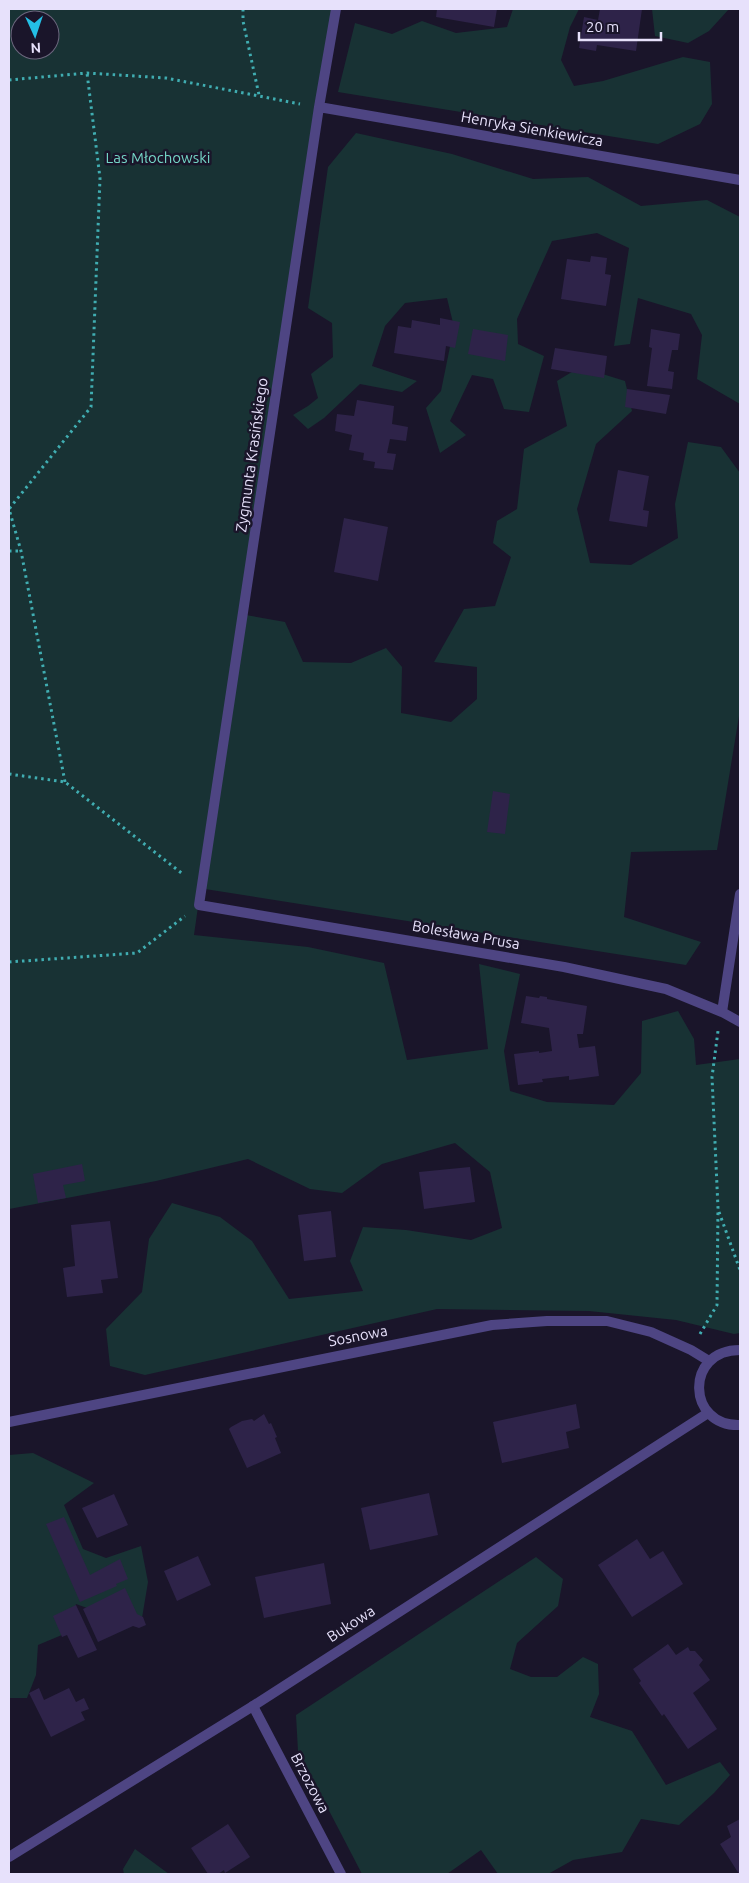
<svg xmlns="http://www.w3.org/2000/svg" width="749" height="1883" viewBox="0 0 749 1883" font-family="Ubuntu,sans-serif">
<rect width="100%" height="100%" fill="#1a152a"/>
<path fill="#183234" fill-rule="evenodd" d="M9,9h327l-96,605 45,8 18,40 48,1 35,-15 16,19 -1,46 50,9 26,-23v-32l-43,-5 30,-53 31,-3 16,-49 -18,-14 4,-22 20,-12 7,-60 43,-23 -10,-45 23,-14 45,14 7,30 -36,33 -19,65 13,54 41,2 47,-27 -3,-34 13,-62 33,5 19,26v237l-23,140 -86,2 -7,65 77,25 -15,23 -481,-76 28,-231 -39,277 114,12 76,16 23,97 81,-11 -9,-85 41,10 -16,77 6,40 37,11 67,3 27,-32 1,-52 36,-10 16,28 2,26 44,-6v274l-6,1 -58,-14 -87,-9 -152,-2 -292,66 -35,-9 -4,-37 36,-37 7,-53 23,-36 48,14 32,24 37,58 74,-8 -13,-30 13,-34 43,3 65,10 31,-12 -12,-56 -35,-29 -73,21 -40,29 -32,-4 -62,-30 -92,22 -147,28zM20,20h30v30h-30z
M513,9h66l-9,18 -9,33 13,26 29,-5 80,-24 27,5 2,42 -12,20 -42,20 -320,-52 17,-69 37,11 30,-13 34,12 51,-6z
M652,9h77l-20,22 -21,12 -33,-7z
M356,133l96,21 81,25 55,-2 53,29 66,-6 33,17v187l-43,-25 5,-44 -11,-21 -53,-16 -8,46 -16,2 15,-98 -32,-15 -45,8 -35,78 1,25 26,12 -15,56 -25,-3 -11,-30 -21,-4 -22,46 16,14 -26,18 -14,-45 15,-17 13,-64 -7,-29 -42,5 -20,23 -13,40 45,15 -15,11 -42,-8 -36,34 -16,11 -15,-14 15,-9 10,-8 -7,-24 22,-17 -1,-34 -24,-15 20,-141z
M33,1453l61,30 -30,22 19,44 23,9 35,-12 7,36 -6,36 -41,-5 -25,-9 -7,28 -31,13 -2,30 -9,23h-18v-243z
M536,1557l27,22 -5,27 -41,37 -7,26 21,8h26l26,-20 15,7 1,30 -9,23 42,14 34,54 54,-23 10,13 -16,18 -35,32 -38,-6 -19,33 -49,8 -25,14h-50l-17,-24 -34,24h-85l-64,-123 -2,-36z
M135,1849l34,25h-45l-1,-5z"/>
<path fill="#2e2349" d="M437,9h60l-3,18 -58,-10z
M600,9h42l-6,42 -39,-6 -1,6 -17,-3 5,-31 14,3z
M591,256l16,2 -2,16 6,1 -5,31 -45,-7 6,-40 23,3z
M440,318l20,4 -5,26 -9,-2 -2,15 -50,-8 4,-27 13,2 1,-8 28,5z
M473,329l35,6 -3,26 -37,-7z
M651,329l29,5 -2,16h-6l-4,21 6,1 -2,17 -25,-3 5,-38 -3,-1z
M555,348l52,8 -3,22 -53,-9z
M627,389l43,6 -4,19 -41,-7z
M357,400l37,6 -2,18 16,3 -2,14 -16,-2 -3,14 9,1 -3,16 -19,-2 1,-6 -12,-2 1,-7 -15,-3 3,-15 -17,-4 2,-17 17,2z
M618,470l31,6 -6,34 6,1 -2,16 -38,-6z
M344,518l44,9 -10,54 -44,-9z
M493,791l17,3 -5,40 -18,-2z
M526,996l13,2 1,-2 7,1v2l40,7 -4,28h-6l2,14 16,-2 4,30 -30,4v-4l-27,3 1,3 -25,3 -4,-31 25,-3v2l13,-2 -3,-23 -28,-5z
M82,1164l3,17 -22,4 3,13 -28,5 -5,-29z
M470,1167l5,35 -51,7 -5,-37z
M331,1211l5,46 -32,4 -6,-46z
M110,1221l8,57 -17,2 2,13 -36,4 -4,-29 12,-2 -4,-41z
M576,1404l4,24 -14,4 3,16 -67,15 -9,-41z
M264,1414l5,10 2,-1 6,14 -2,1 6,15 -34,15 -18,-39 2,-2 11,-6 10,-2 2,2z
M429,1493l9,42 -68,15 -9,-42z
M114,1494l14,31 -31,13 -15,-30z
M64,1517l26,58 30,-16 8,20 -12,5 1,2 -37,16 -34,-78z
M637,1539l13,20 13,-8 20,33 -51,33 -34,-52z
M198,1556l13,29 -34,16 -13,-30z
M324,1563l7,41 -67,14 -9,-41z
M125,1588l12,26 6,3 3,8 -7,3 -6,-2 -35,16 -15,-33z
M76,1605l21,45 -19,8 -11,-23 -5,2 -9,-21z
M668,1644l8,11 12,-8 2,4h5l8,9 -4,5 11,15 -17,13 24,36 -29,20 -24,-35 -2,2 -23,-33 2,-2 -8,-12z
M39,1688l5,12 25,-12 7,14 8,-4 5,11 -8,3 4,8 -34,17 -22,-44z
M740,1819v55h-1l-19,-30 11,-7 -4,-11z
M228,1824l22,33 -25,16 -1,-3 -6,4h-10l-17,-26z"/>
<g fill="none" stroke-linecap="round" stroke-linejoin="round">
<path stroke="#40adb1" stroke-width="3" stroke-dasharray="2.5 4" stroke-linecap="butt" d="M243,9v12l16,74
M9,80l78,-7 79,5 134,26
M9,551h12
M9,774l56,8 119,93
M65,782l-44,-231 -12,-42 82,-102 9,-229 -13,-105
M9,962l128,-9 48,-37
M719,1212l21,58
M700,1334l17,-29 1,-97 -6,-131 6,-46"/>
<path stroke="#4e4583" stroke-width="10" d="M336,9l-17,98 -120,798 365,62 102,22 56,23 18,10
M319,107l421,73
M722,1012l18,-118
M9,1422l483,-97 55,-4h60l44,11 40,18 18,11
M253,1706l88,168"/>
<path stroke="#4e4583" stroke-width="10" d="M740,1350c-56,0 -53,77 0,75
M9,1857l244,-151 455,-293"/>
</g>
<g text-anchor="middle" stroke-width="5" stroke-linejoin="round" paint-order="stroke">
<g font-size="15" fill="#e7e1fb" stroke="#1a152a">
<text transform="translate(532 129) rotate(10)" y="5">Henryka Sienkiewicza</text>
<text transform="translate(252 455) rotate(-82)" y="5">Zygmunta Krasińskiego</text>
<text transform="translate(466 935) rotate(10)" y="5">Bolesława Prusa</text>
<text transform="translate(358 1336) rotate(-11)" y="5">Sosnowa</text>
<text transform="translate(351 1624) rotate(-33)" y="5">Bukowa</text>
<text transform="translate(310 1783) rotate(62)" y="5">Brzozowa</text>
</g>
<g font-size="15" fill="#74d5c6" stroke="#1a152a">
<text x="158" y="163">Las Młochowski</text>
</g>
</g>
<rect width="749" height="1883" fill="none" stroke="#e7e1fb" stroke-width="20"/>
<g transform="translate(35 35) rotate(177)"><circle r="24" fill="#1a152a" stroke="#6c677e"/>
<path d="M0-4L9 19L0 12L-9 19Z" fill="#24bfe5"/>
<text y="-8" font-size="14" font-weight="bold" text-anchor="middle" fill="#e7e1fb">N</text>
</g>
<path d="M579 32v8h82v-8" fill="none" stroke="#e7e1fb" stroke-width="2.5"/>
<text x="586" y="32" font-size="15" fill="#e7e1fb" stroke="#1a152a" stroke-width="4" paint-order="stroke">20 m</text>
</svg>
